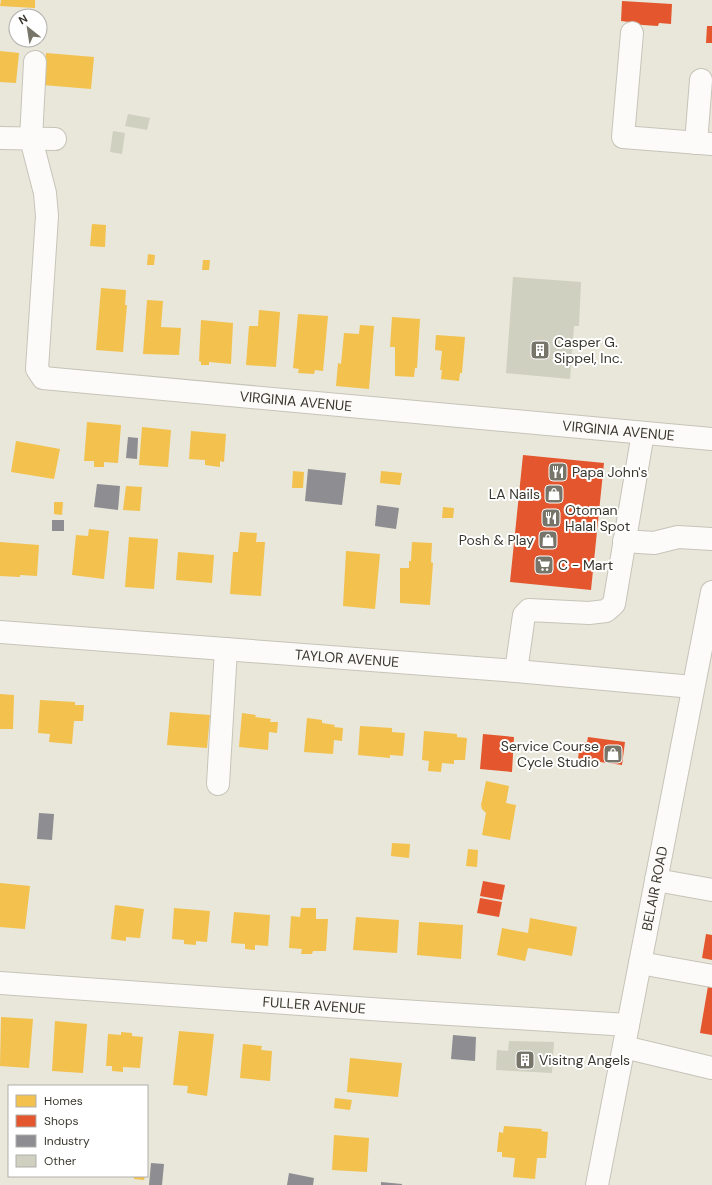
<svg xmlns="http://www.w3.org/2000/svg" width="712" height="1185" viewBox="0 0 712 1185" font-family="'DM Sans',sans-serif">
<rect width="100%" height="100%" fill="#e9e7d9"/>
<path fill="#f2c14e" d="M1,0h34v8l-35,-2z
M0,51l19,2 -3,30 -16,-1z
M46,53l48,4 -3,32 -48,-4z
M92,224l14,1 -1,22 -15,-1z
M148,254l7,1 -1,10h-7z
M203,260h7l-1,10h-7z
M101,288l25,2 -1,15h2l-4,47 -27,-2z
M147,300l16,1 -2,26 20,1 -2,27 -36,-1z
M259,310l21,2 -4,55 -30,-2 3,-39h9z
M298,314l30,2 -5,55 -8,-1 -1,4 -16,-1 1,-4 -6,-1z
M392,317l28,2 -3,49h-2l-1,9 -19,-1v-29h-5z
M201,320l32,3 -2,41 -22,-2v3h-8v-3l-2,-1z
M360,325l14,1 -5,63 -33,-3 2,-23 3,1 3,-31 15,1z
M436,335l29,2 -3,36h-2l-1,8 -18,-2 1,-9h-2l2,-19 -7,-1z
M87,422l34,3 -3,38 -14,-1v5h-10v-6h-10z
M142,427l29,3 -3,37 -29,-2z
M191,431l35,3 -2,28 -4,-1v6l-15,-2v-5l-16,-1z
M16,441l44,8 -6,30 -43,-7z
M293,471l11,1 -1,16h-11z
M381,471l21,2 -2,12 -20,-2z
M126,486l16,1 -2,24 -17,-1z
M54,502h9l-1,13 -8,-1z
M443,507l11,1 -1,10h-11z
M89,529l20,2 -5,48 -32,-4 4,-40 12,1z
M240,532l17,1 -1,9h9l-4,54 -31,-2 3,-42h5z
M129,537l29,2 -4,50 -29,-2z
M0,542l39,3 -2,31 -17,-1v2l-20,-1z
M412,542l20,1 -1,19 2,1 -3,42 -30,-2v-35h9v-7h2z
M346,551l34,3 -5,55 -32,-3z
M178,552l36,3 -2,28 -36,-3z
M0,694l14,1 -1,34h-13z
M40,700l35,2v3h9l-1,16h-9l-2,23 -23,-2 1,-8 -12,-1z
M170,712l40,3 -3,33 -40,-3z
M242,713l14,2 -1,2 16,2 -1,3h8l-1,11 -8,-1 -1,18 -29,-3z
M307,718l15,2v3l13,2 -1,2 9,1 -1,13 -8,-1 -1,14 -29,-2z
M360,726l32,2v4l13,1 -2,23 -13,-1v3l-32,-3z
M424,731l33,3v3l10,1 -2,22h-11v4l-12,-1 -1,9 -13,-1 1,-10 -7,-1z
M486,781l23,5 -3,17 10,2 -6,35 -28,-5 4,-22 -4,-4 -1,-4z
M392,843l18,1 -1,14 -18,-2z
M468,849l10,1 -1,17 -11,-1z
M0,883l30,3 -5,43 -25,-2z
M115,905l29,4 -4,29 -14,-1v4l-15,-2z
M174,908l36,3 -3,31 -11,-1v4l-12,-1v-4l-12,-1z
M301,908h15v11h12l-2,32h-13l-1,3h-11l1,-5 -13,-1 2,-32 9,1z
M234,912l36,3 -2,31 -13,-1v5l-10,-1v-5l-14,-1z
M356,917l43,3 -2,33 -44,-3z
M530,918l47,9 -5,29 -44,-8 -3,13 -28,-6 5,-27 26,5z
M419,922l44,3 -2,34 -44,-4z
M1,1017l32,2 -4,49 -29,-2z
M55,1021l32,3 -4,49 -31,-2z
M179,1031l35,3 -7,62 -20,-3 1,-7 -15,-1z
M121,1032l11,1v3l11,1 -3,31 -17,-1v5l-11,-1v-5h-6l2,-32 13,1z
M243,1044l19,2 -1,4 11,1 -2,30 -30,-3z
M350,1058l52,5 -4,34 -51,-5z
M335,1098l17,2 -2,10 -16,-2z
M504,1126l38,3 -1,2 7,1 -2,26h-9l-2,21 -22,-2 2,-19 -13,-1v-5h-5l2,-20 4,1z
M334,1135l35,3 -2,34 -35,-2z
M134,1176h11l-1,4 -10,-1z"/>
<path fill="#e4572e" d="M622,1l50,3 -1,20 -12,-1 -1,3 -30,-2 1,-2 -8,-1z
M707,26h5v17h-6z
M523,455l81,8 -13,127 -81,-8z
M483,734l31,3 -2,35 -32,-3z
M588,737l37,5 -3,23 -44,-6 2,-17h7z
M483,881l22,4 -3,15 -22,-4z
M480,898l22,4 -3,15 -22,-4z
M706,934l6,1v25l-10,-2z
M708,986h4v49l-12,-2z"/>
<path fill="#8d8d92" d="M128,437l10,1 -1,21 -11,-1z
M308,469l38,4 -4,32 -37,-4z
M97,484l23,2 -2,24 -24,-3z
M377,505l22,3 -3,21 -21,-3z
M52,520h12v11h-12z
M39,813l15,1 -2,26 -15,-1z
M453,1035l23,2 -1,24 -24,-2z
M151,1163l13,1 -2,21h-13z
M289,1173l25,5 -1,7h-26z
M381,1182l21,2v1h-21z"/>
<path fill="#cfd0bf" d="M128,114l22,4 -3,12 -22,-4z
M113,131l12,2 -3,21 -12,-2z
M513,277l68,5 -2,44h-5l-4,53 -64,-6z
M509,1041l45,1 -2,31 -56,-3 1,-20 11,1z"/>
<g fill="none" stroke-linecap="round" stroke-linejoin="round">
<defs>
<g id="minor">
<path d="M632,33l-9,104 89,7"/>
<path id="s1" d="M35,62l-4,77 14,54 2,23 -10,153 6,9 669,61"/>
<path d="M0,138l55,1"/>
<path d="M696,143l5,-63"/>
<path d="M624,541l30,2 24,-6 34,2"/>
<path d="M516,671l8,-56 5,-5 60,3 17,-2 8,-7 29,-171"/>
<path d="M218,784l8,-135"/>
<path d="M656,880l56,10"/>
<path d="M640,963l72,13"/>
<path id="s2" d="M0,983l385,27 243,15"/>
<path d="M624,1047l88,21"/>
</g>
<g id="major">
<path id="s3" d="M0,632l516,39 177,16"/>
<path id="s4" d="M597,1185l115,-593"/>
</g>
</defs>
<use href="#minor" stroke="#c6c4b9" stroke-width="24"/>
<use href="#major" stroke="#c6c4b9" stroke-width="24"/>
<use href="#minor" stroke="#fcfbf9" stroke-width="22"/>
<use href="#major" stroke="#fcfbf9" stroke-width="22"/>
</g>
<defs>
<symbol id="building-square" viewBox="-11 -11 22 22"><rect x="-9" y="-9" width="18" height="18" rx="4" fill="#777569" stroke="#fff"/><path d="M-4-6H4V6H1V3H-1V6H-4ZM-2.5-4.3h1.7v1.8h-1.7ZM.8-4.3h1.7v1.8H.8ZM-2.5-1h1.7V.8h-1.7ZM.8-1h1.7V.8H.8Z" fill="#fff"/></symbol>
<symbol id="restaurant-square" viewBox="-11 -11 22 22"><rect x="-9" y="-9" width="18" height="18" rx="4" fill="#777569" stroke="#fff"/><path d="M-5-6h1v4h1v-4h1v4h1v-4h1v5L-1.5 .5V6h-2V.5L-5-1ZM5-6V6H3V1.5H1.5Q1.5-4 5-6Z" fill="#fff"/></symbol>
<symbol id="shop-square" viewBox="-11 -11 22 22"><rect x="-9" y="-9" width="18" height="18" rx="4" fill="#777569" stroke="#fff"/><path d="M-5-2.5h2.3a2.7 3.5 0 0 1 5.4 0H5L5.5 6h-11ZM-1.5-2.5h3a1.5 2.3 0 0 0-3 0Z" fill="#fff"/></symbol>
<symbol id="supermarket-square" viewBox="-11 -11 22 22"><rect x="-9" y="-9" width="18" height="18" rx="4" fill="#777569" stroke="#fff"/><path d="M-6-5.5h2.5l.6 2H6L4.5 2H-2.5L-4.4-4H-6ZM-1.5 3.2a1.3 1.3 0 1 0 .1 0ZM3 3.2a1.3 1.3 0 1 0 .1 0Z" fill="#fff"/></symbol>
</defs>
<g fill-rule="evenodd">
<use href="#building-square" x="529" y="339" width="22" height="22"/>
<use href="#restaurant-square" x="547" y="461" width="22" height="22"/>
<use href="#shop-square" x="543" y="483" width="22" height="22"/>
<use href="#restaurant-square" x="540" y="507" width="22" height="22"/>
<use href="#shop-square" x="537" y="529" width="22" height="22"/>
<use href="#supermarket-square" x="533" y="554" width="22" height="22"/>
<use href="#shop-square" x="602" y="743" width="22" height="22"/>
<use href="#building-square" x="514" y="1049" width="22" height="22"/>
</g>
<g text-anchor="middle" stroke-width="4" stroke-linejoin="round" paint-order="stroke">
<g font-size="14" fill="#39372d" stroke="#fff" text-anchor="start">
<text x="554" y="347">Casper G.<tspan x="554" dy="16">Sippel, Inc.</tspan></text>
<text x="572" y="477">Papa John's</text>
<text x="540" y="499" text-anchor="end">LA Nails</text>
<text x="565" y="515">Otoman<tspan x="565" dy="16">Halal Spot</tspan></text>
<text x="534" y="545" text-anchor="end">Posh &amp; Play</text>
<text x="558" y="570">C - Mart</text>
<text x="599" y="751" text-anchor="end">Service Course<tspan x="599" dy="16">Cycle Studio</tspan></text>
<text x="539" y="1065">Visitng Angels</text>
</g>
<g font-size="14" fill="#39372d" stroke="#fff">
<text dy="5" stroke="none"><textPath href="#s1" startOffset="574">VIRGINIA AVENUE</textPath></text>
<text dy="5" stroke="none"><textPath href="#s1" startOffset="898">VIRGINIA AVENUE</textPath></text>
<text dy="5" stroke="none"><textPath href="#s3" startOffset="348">TAYLOR AVENUE</textPath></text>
<text dy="5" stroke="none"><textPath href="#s4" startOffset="302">BELAIR ROAD</textPath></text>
<text dy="5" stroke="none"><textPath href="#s2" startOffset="315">FULLER AVENUE</textPath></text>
</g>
</g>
<rect x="8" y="1085" width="140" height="92" fill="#ffffff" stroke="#b0afab"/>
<rect x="16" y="1095" width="20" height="12" fill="#f2c14e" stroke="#b0afab"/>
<text x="44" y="1105" font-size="12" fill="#39372d">Homes</text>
<rect x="16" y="1115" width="20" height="12" fill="#e4572e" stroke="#b0afab"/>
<text x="44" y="1125" font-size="12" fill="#39372d">Shops</text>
<rect x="16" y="1135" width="20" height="12" fill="#8d8d92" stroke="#b0afab"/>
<text x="44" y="1145" font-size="12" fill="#39372d">Industry</text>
<rect x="16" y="1155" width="20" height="12" fill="#cfd0bf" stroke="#b0afab"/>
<text x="44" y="1165" font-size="12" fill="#39372d">Other</text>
<g transform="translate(28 28) rotate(330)"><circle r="19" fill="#ffffff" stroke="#b0afab"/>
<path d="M0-3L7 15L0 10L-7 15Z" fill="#777569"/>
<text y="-6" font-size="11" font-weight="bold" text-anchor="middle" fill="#39372d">N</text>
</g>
</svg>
